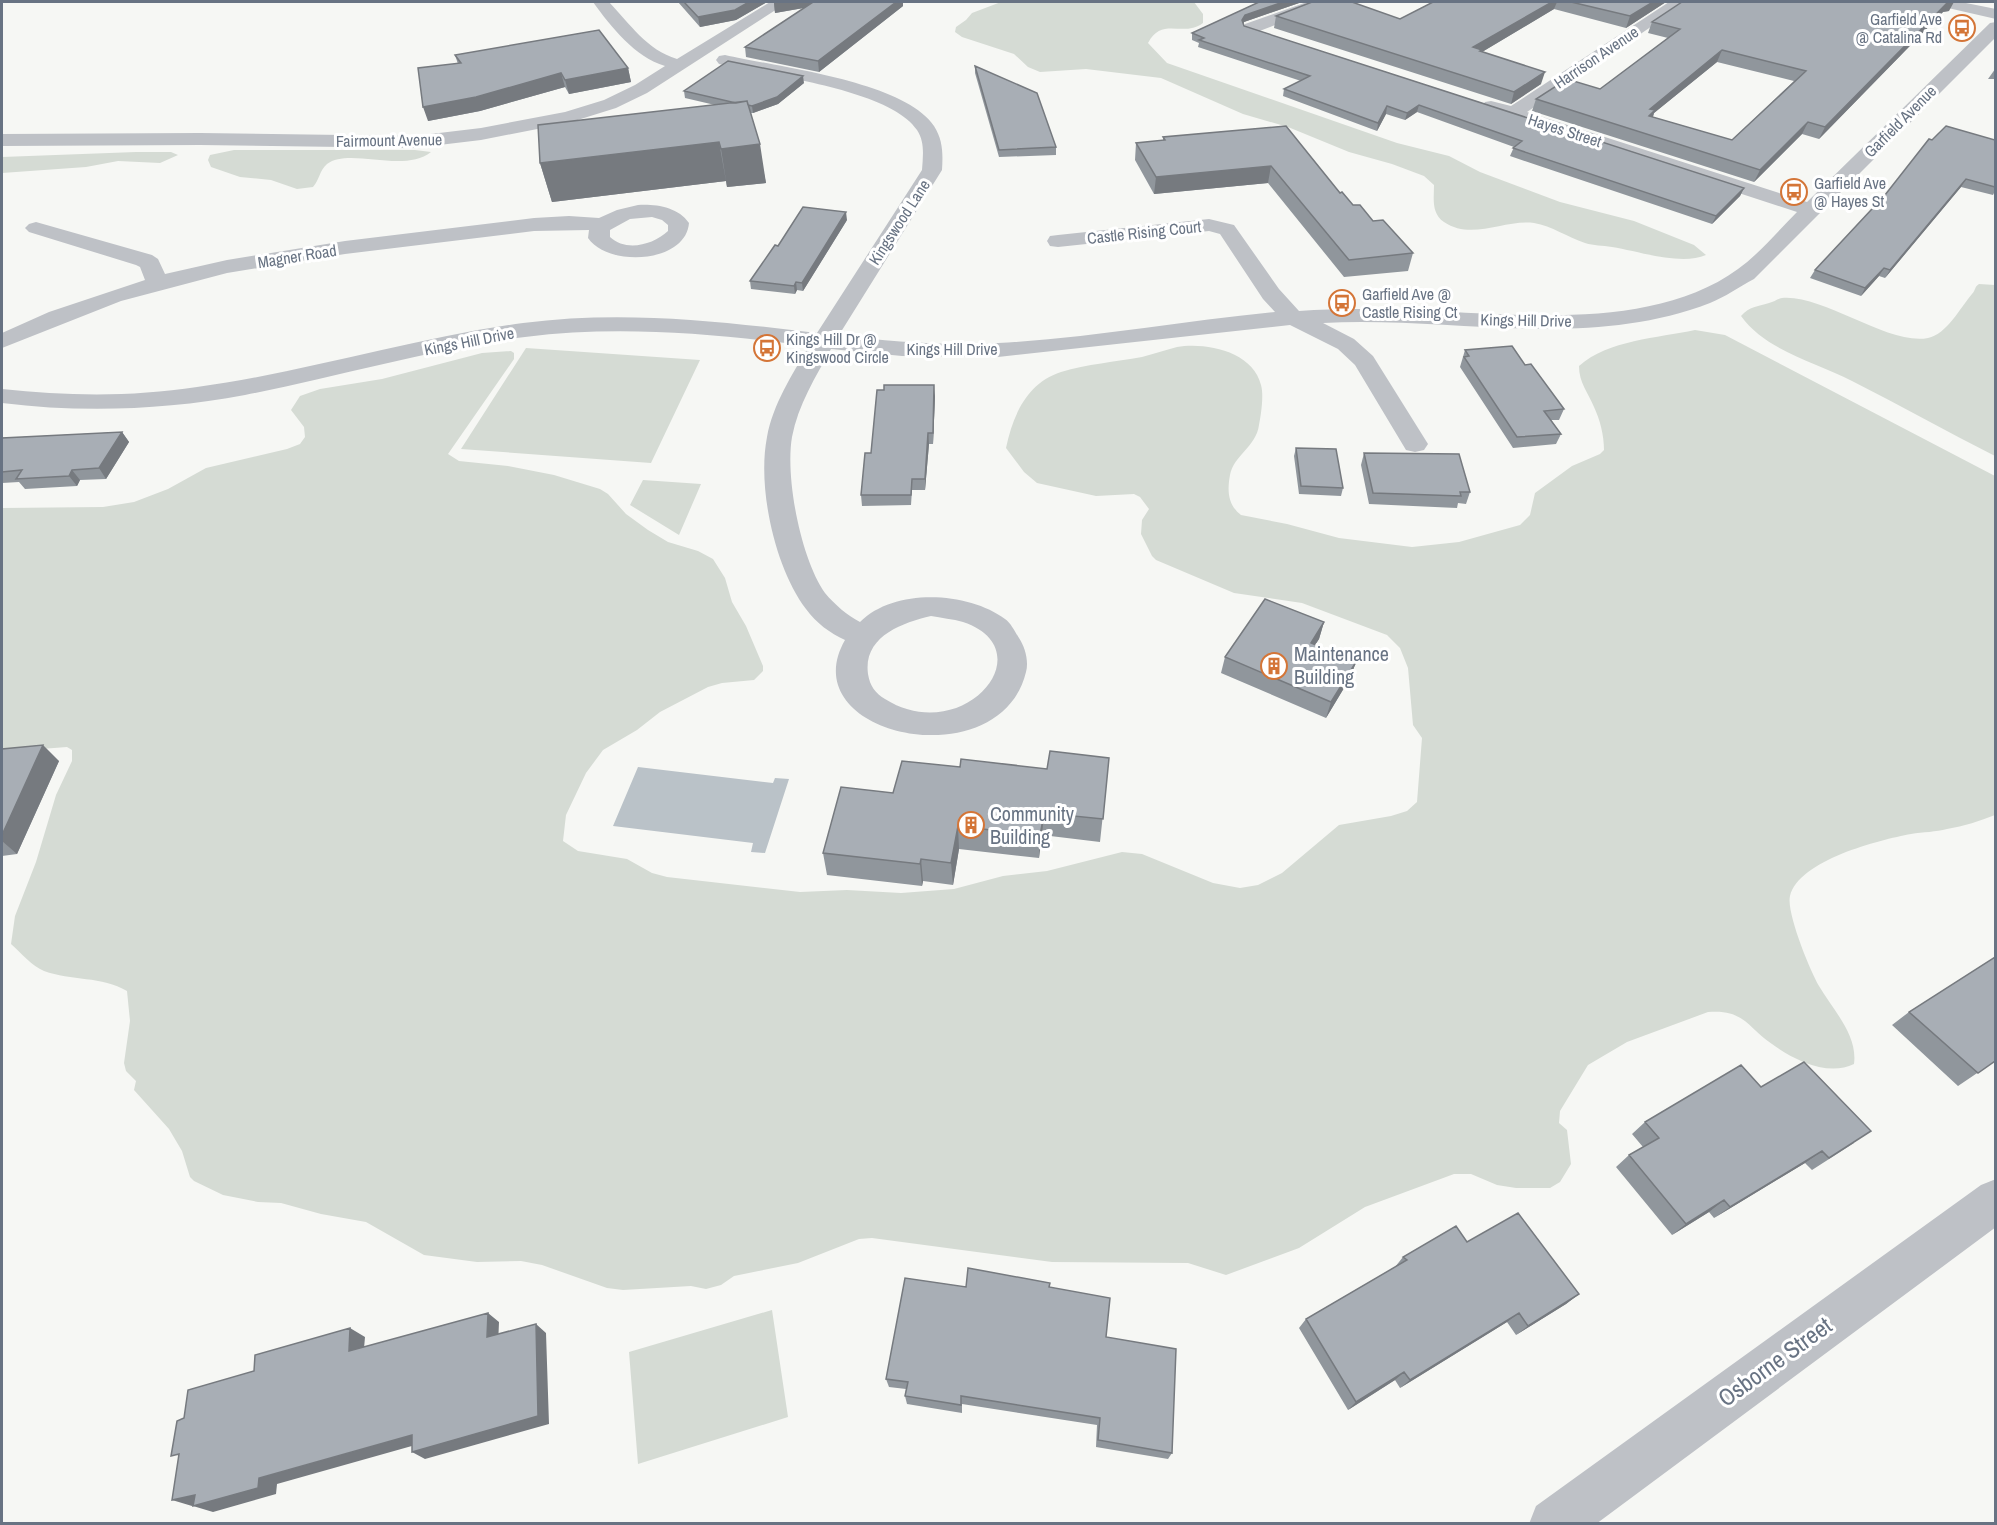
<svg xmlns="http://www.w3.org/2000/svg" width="1997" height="1525" viewBox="0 0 1997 1525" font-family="'Archivo Narrow',sans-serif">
<rect width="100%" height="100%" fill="#f6f7f4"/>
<path fill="#d5dbd4" d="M1001,2h193l9,12v9c-20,15 -41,-7 -55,20l19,20 230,80 52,13 31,16 80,30 74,19 60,24 12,10c-25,11 -68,-4 -94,-8 -10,-2 -18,-1 -27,-4 -18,-6 -33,-17 -51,-20 -29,-4 -62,18 -90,-1 -13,-9 -10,-24 -10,-37l-10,-9 -32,-12 -43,-12 -61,-25 -45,-13 -82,-36 -75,-9 -46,3 -12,-5 -14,-13 -52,-17 -7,-5 1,-5 10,-7 6,-7z
M234,150h181l16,2c-28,22 -81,-5 -104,12 -8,7 -7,15 -14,23l-16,2 -26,-9 -31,-3 -29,-10 -3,-7 2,-5z
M136,152h35l7,3 -18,8 -42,-2 -32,6 -84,6v-16z
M1979,284l16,1v171c-48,-24 -95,-51 -143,-75 -36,-19 -86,-30 -111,-65 9,-10 16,-9 28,-13 5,-1 8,-4 13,-5 41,-4 107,48 146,40 19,-4 32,-30 44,-44 4,-4 2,-7 7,-10z
M1695,330l30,5 270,141v339c-15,6 -31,11 -48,14 -11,3 -24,3 -36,5 -32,6 -112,26 -121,62 -4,16 20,75 29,90 14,24 39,49 35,78 -26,13 -60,-4 -82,-20 -25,-17 -28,-35 -64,-32l-81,30 -39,23 -28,46 -1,12 8,7 4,34 -11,18 -10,6h-34l-19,-3 -26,-11h-17l-89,33 -66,41 -73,27 -38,-12 -136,-1 -180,-24 -13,1 -61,24 -64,13 -13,9 -15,4 -15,-3 -68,4 -16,-2 -65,-23 -21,-4 -44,1 -53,-7 -58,-33 -45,-8 -40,-11 -23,-1 -35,-7 -29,-14 -4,-4 -8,-26 -13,-22 -35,-39 2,-9 -10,-10 -2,-8 6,-42 -3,-30c-25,-15 -56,-10 -83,-20 -12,-5 -23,-18 -33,-27l4,-28 21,-54 20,-67 16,-34v-11l-5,-3 -65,5v-244l101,-1 31,-5 34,-13 38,-21 81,-19 13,-5 5,-7 -1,-10 -13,-17 9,-14 20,-7 62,-10 100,-26 29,-2 3,2v6l-66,95 11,7 49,5 46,9 46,14 8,5 18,20 22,16 20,12 30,9 15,8 12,19 7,24 14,24 17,40v5l-9,9 -32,3 -14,4 -48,25 -23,18 -34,20 -17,23 -20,42 -3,26 15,10 49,8 25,14 15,4 133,15 47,-2 54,3 53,-4 49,-13 44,-5 75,-19 20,2 71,29 27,5 18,-3 24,-12 57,-48 52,-9 16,-5 10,-9 5,-64 -9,-13 -5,-57 -8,-20 -13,-13 -85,-32 -68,-10 -78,-33 -4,-4 -11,-22 1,-14 7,-11 -9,-12 -6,-3 -38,2 -59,-13 -13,-11 -18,-24c7,-33 21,-65 55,-76 26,-8 54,-10 81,-15 12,-3 23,-7 35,-10 28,-5 76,4 84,38 3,10 0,30 -2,40 -3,22 -25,30 -29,50 -3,16 -2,30 11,40l46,9 52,14 73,9 47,-5 61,-17 10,-10 5,-22 37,-27 28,-12 4,-4c0,-15 -4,-30 -10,-43 -6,-15 -15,-24 -15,-41 29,-26 79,-28 116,-36z
M526,348l174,12 -49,103 -190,-14z
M643,480l58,4 -22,51 -49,-30z
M772,1310l16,107 -150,47 -9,-112z"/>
<path fill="#bac2c8" d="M638,767l135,16 2,-5 14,1 -24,74 -14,-1 2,-9 -140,-17z"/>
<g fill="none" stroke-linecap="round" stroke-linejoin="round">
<path fill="#bec1c6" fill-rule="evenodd" d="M593,2h16c21,22 38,48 68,57l93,-57h18l-141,91 -31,15 -48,15 -87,17 -67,8 -214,-3 -198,1v-12l198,-1 214,3 67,-8 84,-16 39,-12 31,-15 30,-19c-30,-9 -54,-39 -72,-64z
M1307,2h21l-2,3 -69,27 -6,1 -8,-5 2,-4z
M1669,2h18l-160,110 280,90 183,-179 6,-1v15l-242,242c-15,8 -29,18 -44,24 -125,48 -259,13 -387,20l31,16 19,17 55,88 -4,6 -9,2 -9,-2 -51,-85 -17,-16 -48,-24 -292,32 -96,-1 -71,-7c-15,27 -33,56 -39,88 -7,41 9,122 33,156 10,12 22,22 35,29 35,-35 109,-30 145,-3 6,4 10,13 14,19 6,9 10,23 7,34 -26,108 -236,64 -181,-32 -15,-7 -29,-17 -39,-31 -31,-41 -49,-121 -39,-172 6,-33 25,-62 42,-91 -95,-12 -188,-21 -284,-9 -95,12 -187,40 -280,58 -80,15 -162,18 -243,8v-14c65,7 130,8 195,-2 110,-15 216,-49 326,-64 99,-13 195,-2 294,10l105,-163c1,-14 3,-28 -5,-40 -27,-41 -151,-55 -198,-66l-3,-4 3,-4 6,-1c52,12 179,26 209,71 9,14 9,28 8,44l-103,165c53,7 106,11 159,8 93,-5 185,-22 277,-31l-12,-13 -43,-65 -11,-3 -151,16 -8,-1 -3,-5 3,-5 8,-1 151,-16 25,6 45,64 20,22c44,-3 88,-2 132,0 96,4 225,18 307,-42 21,-15 40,-38 59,-57l-312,-102 -3,-4 3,-4 6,-1 20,5zM931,616c10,2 22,3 32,6 83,28 0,126 -78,77 -10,-6 -15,-13 -17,-25 -5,-37 33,-51 63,-58z
M1933,2h28l35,7v10l-61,-14z
M638,205c18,-1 40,2 51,18 -3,40 -80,45 -101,15l1,-8 -55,1 -189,23 -118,19 -106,28 -119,47v-15l47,-21 96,-32 -5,-13 -4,-2 -107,-33 -4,-4 4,-4 7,-2 116,33 6,4 7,15 62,-14 118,-19 189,-23 35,-2 30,2 18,-8zM652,217l10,3 6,5v6c-15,14 -42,21 -58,6v-7l20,-11z
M1996,1179v48l-400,297h-67l7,-18 445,-321z"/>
</g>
<path fill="#90969c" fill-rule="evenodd" d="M678,2h89l-31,18 -36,7z
M1259,2h43l-58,20 -1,2 1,2 500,162 -4,8 -28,28 -202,-68 4,-9 -97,-35 -12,8 -19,-6 -9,17 -94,-35 1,-7 17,-8 -103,-34 1,-4 -7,-3v-7z
M1433,2h233l-40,26 -72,-19 -72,43 59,32 -30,20 -237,-76 2,-12 124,3z
M774,3l129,3 -84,66 -73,-15 -1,-10 59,-39 -29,5z
M1949,11l-6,1 -124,127 -17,-5 -48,48 -222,-71 4,-12 64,-10 68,-51 -20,-5 4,-11zM1717,62l77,19 -62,59 -79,-23 1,-4z
M455,55l173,13 3,14 -62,12 -4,-7 -85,24 -52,10 30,-57z
M975,66l81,81v8l-57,2 -24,-84z
M1995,69v10h-7l5,-7z
M804,83l-26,21 -25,9h-2l15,70 -39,4 -1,-6 -174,21 -12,-39 175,-58 -30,-7 -1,-7z
M1286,126l54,67 13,12 60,48 -5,18 -64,6 -76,-94 -114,11 -19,-34 1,-17 27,-2v-4z
M1932,140h63v51l-2,4 -32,-8 -76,91 -6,-2 -18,20 -51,-18 5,-8 70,-75z
M847,220l-44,71 -6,-1 -2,4 -44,-5 -1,-8 28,-35z
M1465,350l60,15 39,44 -5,11h-8l10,14 -5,10 -43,4 -53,-81z
M935,396l-2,48h-4l-4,46h-13l-1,15 -49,1 -1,-11 10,-42z
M122,432l7,10 -23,37 -26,1 -3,6 -52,3 -6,-7 -17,1v-45z
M1296,448l47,40 -2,8 -42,-2 -5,-38z
M1364,453l106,39 -4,12 -8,-1 -1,5 -88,-4 -8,-39z
M1324,622l-5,17 -4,6 41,17 -6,16 -24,40 -105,-45 4,-16z
M2,749l57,12 -42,93 -15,2z
M1109,758l-9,84 -58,-7 -3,23 -80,-9 -6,36 -30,-4 -1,5 -95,-11 -4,-22 70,-60 67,-26 87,2z
M1909,1012l86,49 -37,25 -66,-61z
M1761,1087l93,56 -42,27 -7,-7 -91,55 -5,-6 -37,23 -56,-68 13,-12 14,-8 -11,-13 13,-12z
M1467,1242l112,52 -13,10 -50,31 -9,-13 -107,66 -5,-8 -47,30 -49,-82 7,-9 89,-52 8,-10z
M1049,1287l57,50 66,116 -4,6 -72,-12 1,-22 -135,-21v9l-55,-9 -2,-8 1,-7 -17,-2 -3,-8z"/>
<path fill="#767a7f" d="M749,2h18l-31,18 -36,7 -2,-10z
M781,2h44l1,2 -51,9 -1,-10z
M896,2h7v4l-84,66 -1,-11z
M1283,2h19l-58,20 -3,5 1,-7 3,-5z
M1552,2h5l-3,7 -72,43 -3,9 -6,-14z
M1653,2h13l-40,26 4,-12z
M1948,2h6l-5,9 -6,1 -124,127 6,-12z
M1722,50l-5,12 -63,51 -3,9 -7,6 6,-19z
M628,68l3,14 -62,12 -4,-14z
M1545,72l-4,12 -30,20 3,-12z
M561,73l4,14 -85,24 -52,10 -5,-14z
M803,76l1,7 -26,21 -25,9 -1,-7z
M1419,105l-2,7 -12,8 2,-7z
M1387,106l-1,8 -9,17 1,-8z
M1808,122l-6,12 -48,48 6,-12z
M719,142l7,39 -174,21 -12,-39z
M760,144l6,39 -39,4 -6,-38z
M1271,166l-3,17 -114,11 2,-17z
M1966,179l-5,8 -76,91 5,-8z
M1744,188l-4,8 -28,28 4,-8z
M846,212l1,8 -44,71 -1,-8z
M1884,268l-5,8 -18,20 4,-8z
M796,282l1,8 -2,4 -1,-8z
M934,385l1,11 -2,48v-11z
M122,432l7,10 -23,37 -7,-11z
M928,433l1,11 -4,46v-11z
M72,470l8,10 -3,6 -8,-10z
M1324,622l-5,17 -13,20 5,-16z
M1356,662l-6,16 -24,40 5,-16z
M43,745l16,16 -42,93 -15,-13v-6z
M1044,813l-2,22 -3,23 1,-22z
M958,826l1,23 -6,36 -2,-22z
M921,859l2,22 -1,5 -2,-22z
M1822,1151l-17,12 -91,55 16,-11z
M1724,1200l-15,12 -37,23 14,-11z
M1579,1294l-13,10 -50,31 12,-9z
M488,1313l11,9 -1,24 -11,-9z
M1519,1313l-12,9 -107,66 10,-8z
M536,1324l10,9 3,91 -124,35 -13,-7z
M350,1328l15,9 -2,23 -14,-9z
M1404,1372l-9,8 -47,30 8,-8z
M412,1435l14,7 -149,42 -1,10 -63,18 -20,-6 10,-3 -11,3 -20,-6 87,-22z"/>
<path fill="#a8aeb5" stroke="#767a7f" stroke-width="1.5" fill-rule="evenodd" d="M684,2h65l-14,8 -37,7z
M813,2h83l-78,59 -73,-14z
M1259,2h24l-38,13 -3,5 2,6 500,162 -28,28 -203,-68 9,-7 -103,-36 -12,8 -20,-7 -9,17 -94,-34 26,-13 -111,-36 5,-2 -12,-5z
M1312,2h40l48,17 33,-17h119l-79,45 9,3 -2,1 65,21 -31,20 -238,-76z
M1571,2h82l-23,14z
M1682,2h266l-123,125 -17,-5 -48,48 -224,-71 31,-20 33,10 80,-60 -28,-7zM1722,50l84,21 -74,69 -83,-24 6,-6 -5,-1z
M599,30l29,38 -63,12 -4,-7 -85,24 -53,10 -5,-39 43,-5 -6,-8z
M728,61l75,15 -26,21 -25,9 -4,-1 -1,-4 -11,2 -52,-12z
M975,66l62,27 19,54 -57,3z
M747,101l13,43 -39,5 -2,-7 -179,21 -2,-38z
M1286,126l54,67 2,-1 11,13h7l13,16 10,-1 30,33 -64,7 -78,-94 -115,11 -20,-34 29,-3 -2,-3z
M1946,126l49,14v47l-29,-8 -76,91 -6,-2 -19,20 -50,-18 70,-75 44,-56 3,1z
M803,207l43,5 -44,71 -6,-1 -2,4 -44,-5 25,-36 3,1z
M1512,346l13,19 6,-1 33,45 -20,2 17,23 -44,3 -53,-80 5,-1 -4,-6z
M884,385h50l-1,48h-5l-3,46h-13l-1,16h-50l4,-42h6l6,-63h7z
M122,432l-23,36 -27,2 -3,6 -53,3 6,-9 -20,2v-34z
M1296,448l40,1 7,39 -42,-2z
M1364,453l95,1 11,38h-10l1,4 -88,-3z
M1265,599l59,23 -13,21 45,19 -25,40 -106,-45z
M43,745l-41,90v-86z
M1050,751l59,7 -6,61 -59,-6 -4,23 -82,-10 -7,37 -30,-4 -1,5 -97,-11 18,-66 52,6 9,-32 58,6 1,-8 86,10z
M1995,957v104l-17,12 -69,-61z
M1804,1062l67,69 -42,27 -7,-7 -92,56 -6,-7 -38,24 -57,-69 30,-17 -14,-16 96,-57 20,22z
M1518,1213l61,81 -51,32 -9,-13 -109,67 -6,-8 -48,30 -50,-83 101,-59 -4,-3 53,-31 11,16z
M968,1268l82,15 -1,4 61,11 -4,39 70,12 -4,104 -74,-13 2,-22 -139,-22v9l-56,-9 3,-14 -22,-3 19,-101 61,9z
M488,1313l-1,24 49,-13 2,92 -126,36v-17l-153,43 -1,10 -65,18 2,-11 -23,5 7,-46 -8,2 6,-35 7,-3 4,-28 66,-19 1,-16 95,-27 -1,23z"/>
<defs>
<symbol id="bus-ring" viewBox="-11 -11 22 22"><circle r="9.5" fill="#fff" stroke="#d47537" stroke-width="1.5"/><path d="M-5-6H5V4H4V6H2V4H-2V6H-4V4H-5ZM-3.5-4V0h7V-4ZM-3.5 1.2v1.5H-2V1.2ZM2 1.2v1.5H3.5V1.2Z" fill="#d47537"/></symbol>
<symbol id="building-ring" viewBox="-11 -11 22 22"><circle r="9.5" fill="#fff" stroke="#d47537" stroke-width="1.5"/><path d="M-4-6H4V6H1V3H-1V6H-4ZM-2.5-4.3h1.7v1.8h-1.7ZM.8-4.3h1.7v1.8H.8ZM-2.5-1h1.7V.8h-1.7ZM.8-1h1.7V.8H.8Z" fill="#d47537"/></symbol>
</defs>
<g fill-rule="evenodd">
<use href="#bus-ring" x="1947" y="13" width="30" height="30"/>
<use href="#bus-ring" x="1779" y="177" width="30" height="30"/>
<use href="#bus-ring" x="1327" y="288" width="30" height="30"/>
<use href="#bus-ring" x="752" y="333" width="30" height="30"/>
<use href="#building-ring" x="1259" y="651" width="30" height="30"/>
<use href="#building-ring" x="956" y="810" width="30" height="30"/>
</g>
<g text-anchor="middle" stroke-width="6" stroke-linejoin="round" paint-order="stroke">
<g font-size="16" fill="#687383" stroke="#fff" text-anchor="start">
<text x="1942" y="25" text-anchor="end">Garfield Ave<tspan x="1942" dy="18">@ Catalina Rd</tspan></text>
<text x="1814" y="189">Garfield Ave<tspan x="1814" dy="18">@ Hayes St</tspan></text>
<text x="1362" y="300">Garfield Ave @<tspan x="1362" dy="18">Castle Rising Ct</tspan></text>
<text x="786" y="345">Kings Hill Dr @<tspan x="786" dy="18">Kingswood Circle</tspan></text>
</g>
<g font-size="16" fill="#687383" stroke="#fff">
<text transform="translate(1596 57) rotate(-34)" y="6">Harrison Avenue</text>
<text transform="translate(1900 121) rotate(-45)" y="6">Garfield Avenue</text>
<text transform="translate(1565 130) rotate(18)" y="6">Hayes Street</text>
<text transform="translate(389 140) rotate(-1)" y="6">Fairmount Avenue</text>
<text transform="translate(899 222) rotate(-57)" y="6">Kingswood Lane</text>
<text transform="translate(1144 232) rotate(-6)" y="6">Castle Rising Court</text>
<text transform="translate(297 256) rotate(-9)" y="6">Magner Road</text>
<text transform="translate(1526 320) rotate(1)" y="6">Kings Hill Drive</text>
<text transform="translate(469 341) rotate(-11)" y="6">Kings Hill Drive</text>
<text x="952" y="355">Kings Hill Drive</text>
</g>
<g font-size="20" fill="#687383" stroke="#fff" text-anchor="start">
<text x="1294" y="661">Maintenance<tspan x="1294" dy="23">Building</tspan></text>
<text x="990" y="821">Community<tspan x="990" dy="23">Building</tspan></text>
</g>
<g font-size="24" fill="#687383" stroke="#fff">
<text transform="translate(1775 1362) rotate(-36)" y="8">Osborne Street</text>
</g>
</g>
<rect width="1997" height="1525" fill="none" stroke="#687383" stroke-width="6"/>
</svg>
